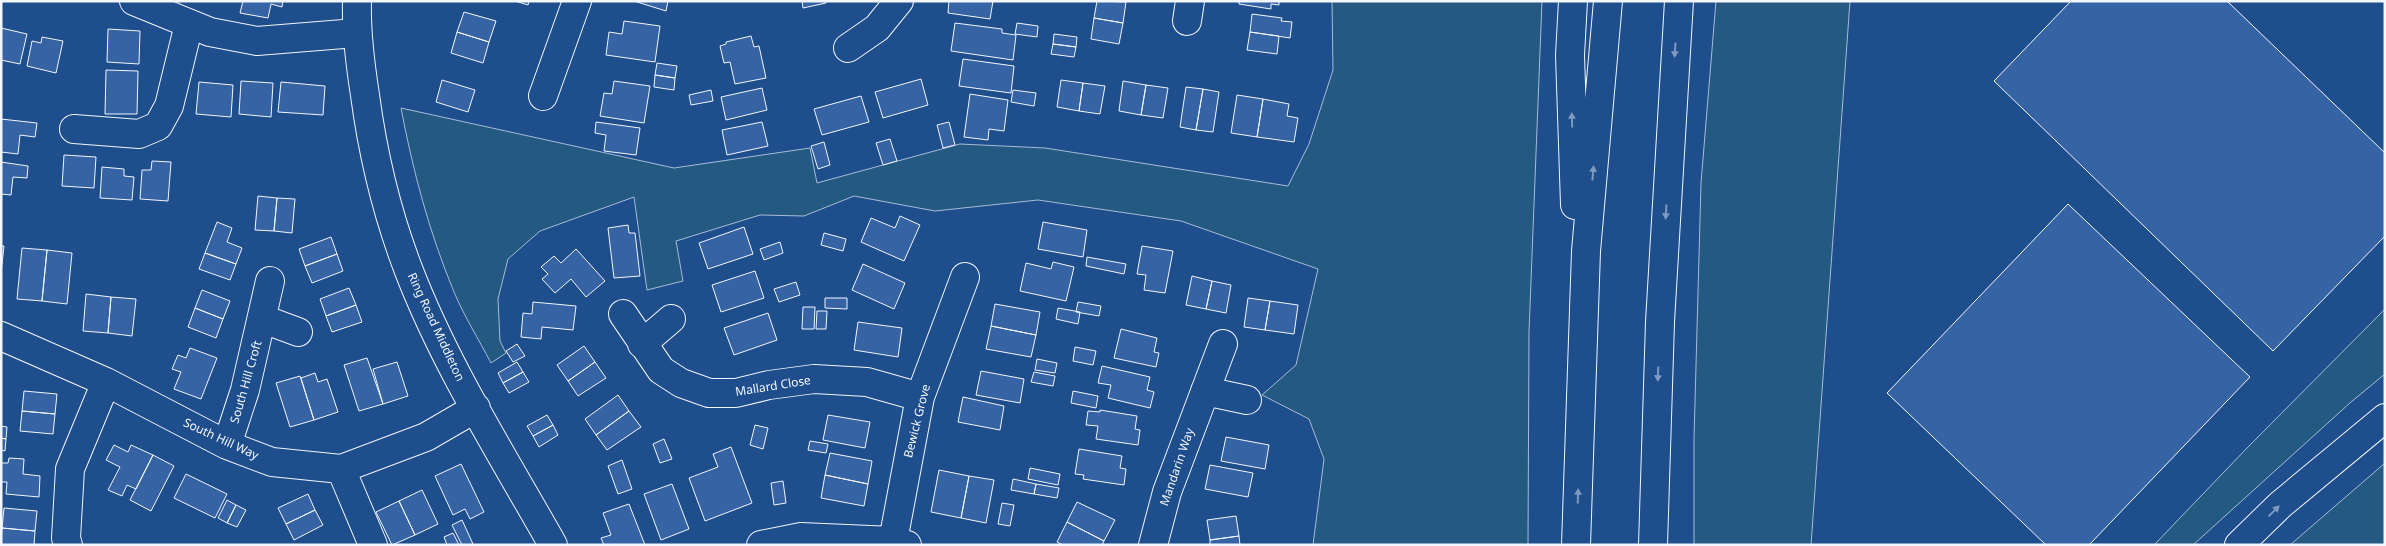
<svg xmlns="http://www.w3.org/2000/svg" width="2386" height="546" viewBox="0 0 2386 546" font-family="'Noto Sans',sans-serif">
<rect width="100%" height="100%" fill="#1f4e8c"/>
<path fill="#245a82" stroke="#a8bbd7" d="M1332,1h210l-13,331 -1,213h-215l11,-86 -15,-40 -47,-24 34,-30 22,-96 -137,-48 -143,-21 -103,11 -81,-15 -50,20 -44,-1 -84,26 7,40 -36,9 -13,-93 -94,34 -32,28 -10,40 2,42 6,12 -15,10c-12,-23 -27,-47 -37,-71 -25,-60 -41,-121 -53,-184l273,60 136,-20 7,35 143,-39 85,4 243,38 21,-42 24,-74z
M1716,1h134l-39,544h-117v-106l7,-256z
M2385,309v65l-34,28 -158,143h-39l94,-98z
M2385,463v82h-95z"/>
<path fill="#3563a3" stroke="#f2f6ff" d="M243,1h40l-1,6 -11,-3 -3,14 -28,-5z
M515,1h14l-1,4z
M634,1h34l-2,10z
M802,1h23l1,2 -23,5z
M949,1h44l-3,18 -42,-6z
M1097,1l29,1 -3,21 -29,-5z
M1239,1h40v4l-8,-1v5l-32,-5z
M2071,1h156l158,152v83l-112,115 -279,-270z
M464,12l32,9 -7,21 -32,-10z
M1252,14l30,4 -1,3 11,1 -2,16 -40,-6z
M1094,18l29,5 -4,21 -28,-5z
M624,21l36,5 -5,36 -49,-7 3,-23 13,2z
M955,23l47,6v4l14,2 -3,25 -62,-9z
M1017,23l21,3 -1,11 -22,-3z
M1,28l26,6 -7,30 -19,-4z
M108,29l32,2 -1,33 -32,-2z
M457,32l32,10 -6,21 -32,-10z
M1250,32l29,4 -2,18 -30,-4z
M1054,34l23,3 -1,10 -23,-3z
M751,36l3,11 5,-1 7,32 -31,6 -5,-22 -6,1 -4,-17 6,-2v-2z
M42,37l21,4 -7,32 -29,-7 5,-25 9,2z
M1053,44l23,3 -2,10 -23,-3z
M963,59l51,7 -3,27 -52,-7z
M657,63l20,3 -2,12 -20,-3z
M106,70l32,1 -1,43h-32z
M655,75l20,3 -1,12 -20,-3z
M921,79l7,26 -45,13 -8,-26z
M442,80l33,10 -7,22 -32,-10z
M1061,80l22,3 -4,28 -22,-4z
M241,81l32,2 -2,34 -32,-3z
M614,81l36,5 -6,37 -44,-7 4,-23 8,1z
M1123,81l23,4 -5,30 -22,-4z
M199,82l34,3 -2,32 -35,-3z
M281,82l44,4 -2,29 -45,-3z
M1083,83l22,3 -5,28 -21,-3z
M1146,85l22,3 -5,30 -22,-3z
M1186,87l17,2 -7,41 -16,-3z
M762,88l5,22 -41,10 -5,-23z
M1203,89l16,3 -6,40 -17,-2z
M711,90l2,11 -22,4 -2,-10z
M1013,90l23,3 -2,13 -23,-4z
M970,94l38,6 -4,31 -15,-2 -1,11 -24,-3z
M1237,95l26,4 -6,38 -26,-4z
M861,96l8,26 -47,13 -8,-26z
M1263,99l26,5 -2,12 11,2 -4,24 -37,-5z
M1,119l36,4 -2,14 -15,-2 -2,19 -17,-2z
M596,122l44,6 -4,27 -32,-4 2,-16 -11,-2z
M762,122l6,24 -41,9 -5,-25z
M949,122l6,23 -12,3 -6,-23z
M890,139l7,22 -14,4 -7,-22z
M824,142l6,23 -12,4 -7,-23z
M64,155l32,2 -2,31 -32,-2z
M152,161l19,1 -3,39 -28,-2 2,-29h9z
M1,162l27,4 -1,12 -14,-1 -2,18 -10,-1z
M102,167l22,2v7l10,1 -2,23 -32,-2z
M258,196l19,2 -3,33 -19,-1z
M277,198l18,1 -3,34 -18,-2z
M2068,204l182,173 -161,168h-43l-159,-152z
M900,216l20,9 -16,36 -43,-19 10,-24 24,10z
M217,222l15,6 -5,14 15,6 -6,16 -31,-11z
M1043,222l44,8 -4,27 -45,-8z
M628,225l1,8h6l5,43 -26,2 -6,-50z
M744,227l9,27 -45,15 -9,-26z
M824,233l22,6 -3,12 -22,-6z
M331,237l6,17 -32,12 -6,-17z
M780,242l3,11 -19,7 -4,-11z
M1,246h3l-3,27z
M1142,246l31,5 -8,42 -21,-3 2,-15 -9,-1z
M22,248l25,2 -5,51 -25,-2z
M576,249l29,32 -19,16 -15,-18 -16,14 -13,-14 6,-5 -7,-7 13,-11 7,7z
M47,250l25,3 -5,51 -25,-3z
M205,253l31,11 -6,16 -31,-11z
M337,254l6,17 -31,12 -7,-17z
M1087,257l39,7 -2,10 -38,-8z
M1053,262l21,5 -8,34 -46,-10 6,-28 25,6z
M863,264l42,19 -11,26 -42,-19z
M755,271l9,27 -43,14 -9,-27z
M1192,276l20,5 -6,28 -20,-4z
M1212,281l19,4 -5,28 -20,-4z
M796,282l4,13 -21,7 -5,-13z
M349,288l7,17 -30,11 -6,-17z
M202,290l28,11 -7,18 -28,-11z
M86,294l25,3 -3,36 -25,-2z
M111,297l25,2 -4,37 -24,-3z
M825,298h22v11l-22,-1z
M1248,298l22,3 -5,29 -21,-3z
M1270,301l28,4 -4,29 -29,-4z
M533,302l43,4 -3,24 -31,-3 -1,12 -20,-2 2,-24 9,1z
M1078,302l23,4 -2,10 -23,-4z
M995,304l45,8 -4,23 -45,-9z
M356,305l6,17 -30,10 -6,-16z
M803,307h12l-1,22h-12z
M195,308l28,11 -7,19 -28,-11z
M1058,308l22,4 -2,12 -22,-5z
M817,311h10l-1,18h-10z
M768,313l9,27 -43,15 -10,-27z
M858,322l44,6 -4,29 -44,-7z
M991,326l45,9 -5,22 -45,-8z
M1121,329l36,9 -3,14 5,1 -3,14 -42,-9z
M517,344l8,12 -12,6 -7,-11z
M584,346l11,16 -27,19 -11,-16z
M1075,347l21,4 -3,14 -20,-4z
M190,348l27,10 -16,41 -27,-10 7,-17 -9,-3 6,-14 8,3z
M367,358l16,46 -24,7 -15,-46z
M1037,359l20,4 -2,10 -20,-3z
M397,362l11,34 -25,8 -10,-35z
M517,362l6,10 -20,11 -5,-10z
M595,362l11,16 -28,18 -10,-15z
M1102,366l48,11 -3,13 7,2 -4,16 -42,-10 3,-13 -13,-2z
M981,371l43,8 -4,24 -44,-8z
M523,372l6,10 -20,11 -6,-10z
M1034,372l21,4 -2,10 -22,-4z
M315,373l3,9 9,-3 11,33 -24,8 -13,-42z
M300,376l14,44 -24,7 -14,-44z
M24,391l33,3 -2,20 -33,-3z
M1073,391l25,5 -2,12 -25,-5z
M618,395l11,16 -33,24 -11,-16z
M963,397l41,9 -4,24 -42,-8z
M1100,410l37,6 -2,13 5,1 -2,15 -42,-6 2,-13 -12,-1 2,-14 12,1z
M22,411l33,3 -2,20 -33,-3z
M629,411l12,16 -34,23 -11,-15z
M547,415l6,10 -20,11 -6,-10z
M828,415l42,7 -5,26 -42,-8z
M553,425l5,10 -19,12 -6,-11z
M755,425l13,3 -5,21 -13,-4z
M1,426l6,1 -1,12 -5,-1z
M1226,437l43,8 -4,24 -44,-8z
M1,438l5,1 -1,12 -4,-1z
M664,439l8,20 -12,4 -7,-19z
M810,441l18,3 -2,9 -18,-3z
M114,445l14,7 3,-7 22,10 -17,34 -9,-4 -5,11 -14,-6 12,-23 -14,-7z
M731,447l21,56 -47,18 -16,-43 29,-11 -5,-13z
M1079,449l43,7 -2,12 6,1 -2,16 -41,-6 1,-4 -9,-1z
M830,453l42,8 -4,23 -43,-9z
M153,455l21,11 -23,45 -21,-11z
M9,458l15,1 -1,15 17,2 -1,21 -33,-3 1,-12h-6v-19h7z
M622,460l10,29 -14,5 -10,-28z
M461,464l23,48 -14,7 -5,-10 -12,6 -18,-39z
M1210,465l43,8 -5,24 -43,-8z
M1030,468l30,6 -2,11 -30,-6z
M939,470l30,6 -8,42 -30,-6z
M186,474l41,20 -12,24 -41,-20z
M825,475l43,9 -4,22 -43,-8z
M969,476l25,4 -8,43 -25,-5z
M1013,479l23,5 -2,10 -23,-4z
M783,481l3,22 -12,2 -3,-22z
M672,484l17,45 -28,11 -17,-46z
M1036,484l23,4 -2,10 -23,-4z
M422,490l16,34 -23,11 -16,-34z
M308,494l7,16 -29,14 -8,-16z
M227,500l9,5 -9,18 -9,-5z
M399,501l16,34 -23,10 -16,-33z
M1077,502l38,18 -11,21 -37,-19z
M1002,503l12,2 -4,21 -12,-2z
M629,504l16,41h-41l-3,-7 10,-3 -8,-22z
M236,505l10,5 -9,17 -10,-4z
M4,508l33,3 -2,20 -33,-3z
M315,510l8,15 -29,15 -8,-16z
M1236,516l3,20 -29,4 -3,-20z
M462,520l11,24 -2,1h-9l-10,-20z
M1067,522l37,19 -2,4h-39l-6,-3z
M2,528l33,3 -1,14h-33z
M453,533l6,12h-12l-3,-8z
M1239,536l1,9h-30v-5z"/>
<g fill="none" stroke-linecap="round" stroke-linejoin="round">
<defs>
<path id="minor" d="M134,1l76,31 47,9 99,-8
M357,1c-1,32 3,62 8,94 8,60 22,119 44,176 37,96 94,185 144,274
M1187,21l3,-20
M848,48l29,-20 22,-27
M543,96l34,-95
M74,129l65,5 19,-8 11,-20 20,-82
M623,314l38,56 20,13 28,10h27l33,-8 45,-6 53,3 53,15
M263,319l35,13
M1,336l105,46 121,63 45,17 69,7 85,-32 50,-29
M642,344l29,-25
M1205,391l42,9
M227,445l18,-55 25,-109
M341,469l32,76
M893,541l27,-144 45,-120
M68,545l-2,-7 4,-69 36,-87
M761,545l40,-8 92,4 14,4
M1153,545l14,-53 56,-148"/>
<path id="highway" d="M1573,1l-3,54 5,150
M1576,545l10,-294 22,-250
M1653,545l7,-223 19,-321
M2239,545l41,-40 105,-87"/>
</defs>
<use href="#minor" stroke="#f2f6ff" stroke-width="30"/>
<use href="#highway" stroke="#f2f6ff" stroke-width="30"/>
<use href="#minor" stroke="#1f4e8c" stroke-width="28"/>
<use href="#highway" stroke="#1f4e8c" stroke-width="28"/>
</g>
<defs><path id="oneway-solid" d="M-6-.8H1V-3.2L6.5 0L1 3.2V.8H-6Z" transform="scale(1.25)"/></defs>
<g fill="#7e9ac0">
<use href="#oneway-solid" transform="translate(1675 50) rotate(94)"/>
<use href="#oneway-solid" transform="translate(1572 120) rotate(-92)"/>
<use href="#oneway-solid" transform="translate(1593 173) rotate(-85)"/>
<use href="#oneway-solid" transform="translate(1666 212) rotate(93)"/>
<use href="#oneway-solid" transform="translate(1658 374) rotate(92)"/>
<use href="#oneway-solid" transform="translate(1578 496) rotate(-88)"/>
<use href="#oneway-solid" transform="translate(2274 511) rotate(-44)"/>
</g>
<g text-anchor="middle" stroke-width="4" stroke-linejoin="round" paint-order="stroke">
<g font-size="12" fill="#f2f6ff" stroke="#1f4e8c">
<text transform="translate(436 327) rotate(65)" y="4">Ring Road Middleton</text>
<text transform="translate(246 382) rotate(-74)" y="4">South Hill Croft</text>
<text transform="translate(773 386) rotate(-9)" y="4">Mallard Close</text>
<text transform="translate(917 421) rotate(-76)" y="4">Bewick Grove</text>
<text transform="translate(221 439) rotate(25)" y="4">South Hill Way</text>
<text transform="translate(1177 467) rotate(-71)" y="4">Mandarin Way</text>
</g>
</g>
<rect width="2386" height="546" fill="none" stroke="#f2f6ff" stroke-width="5"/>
</svg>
